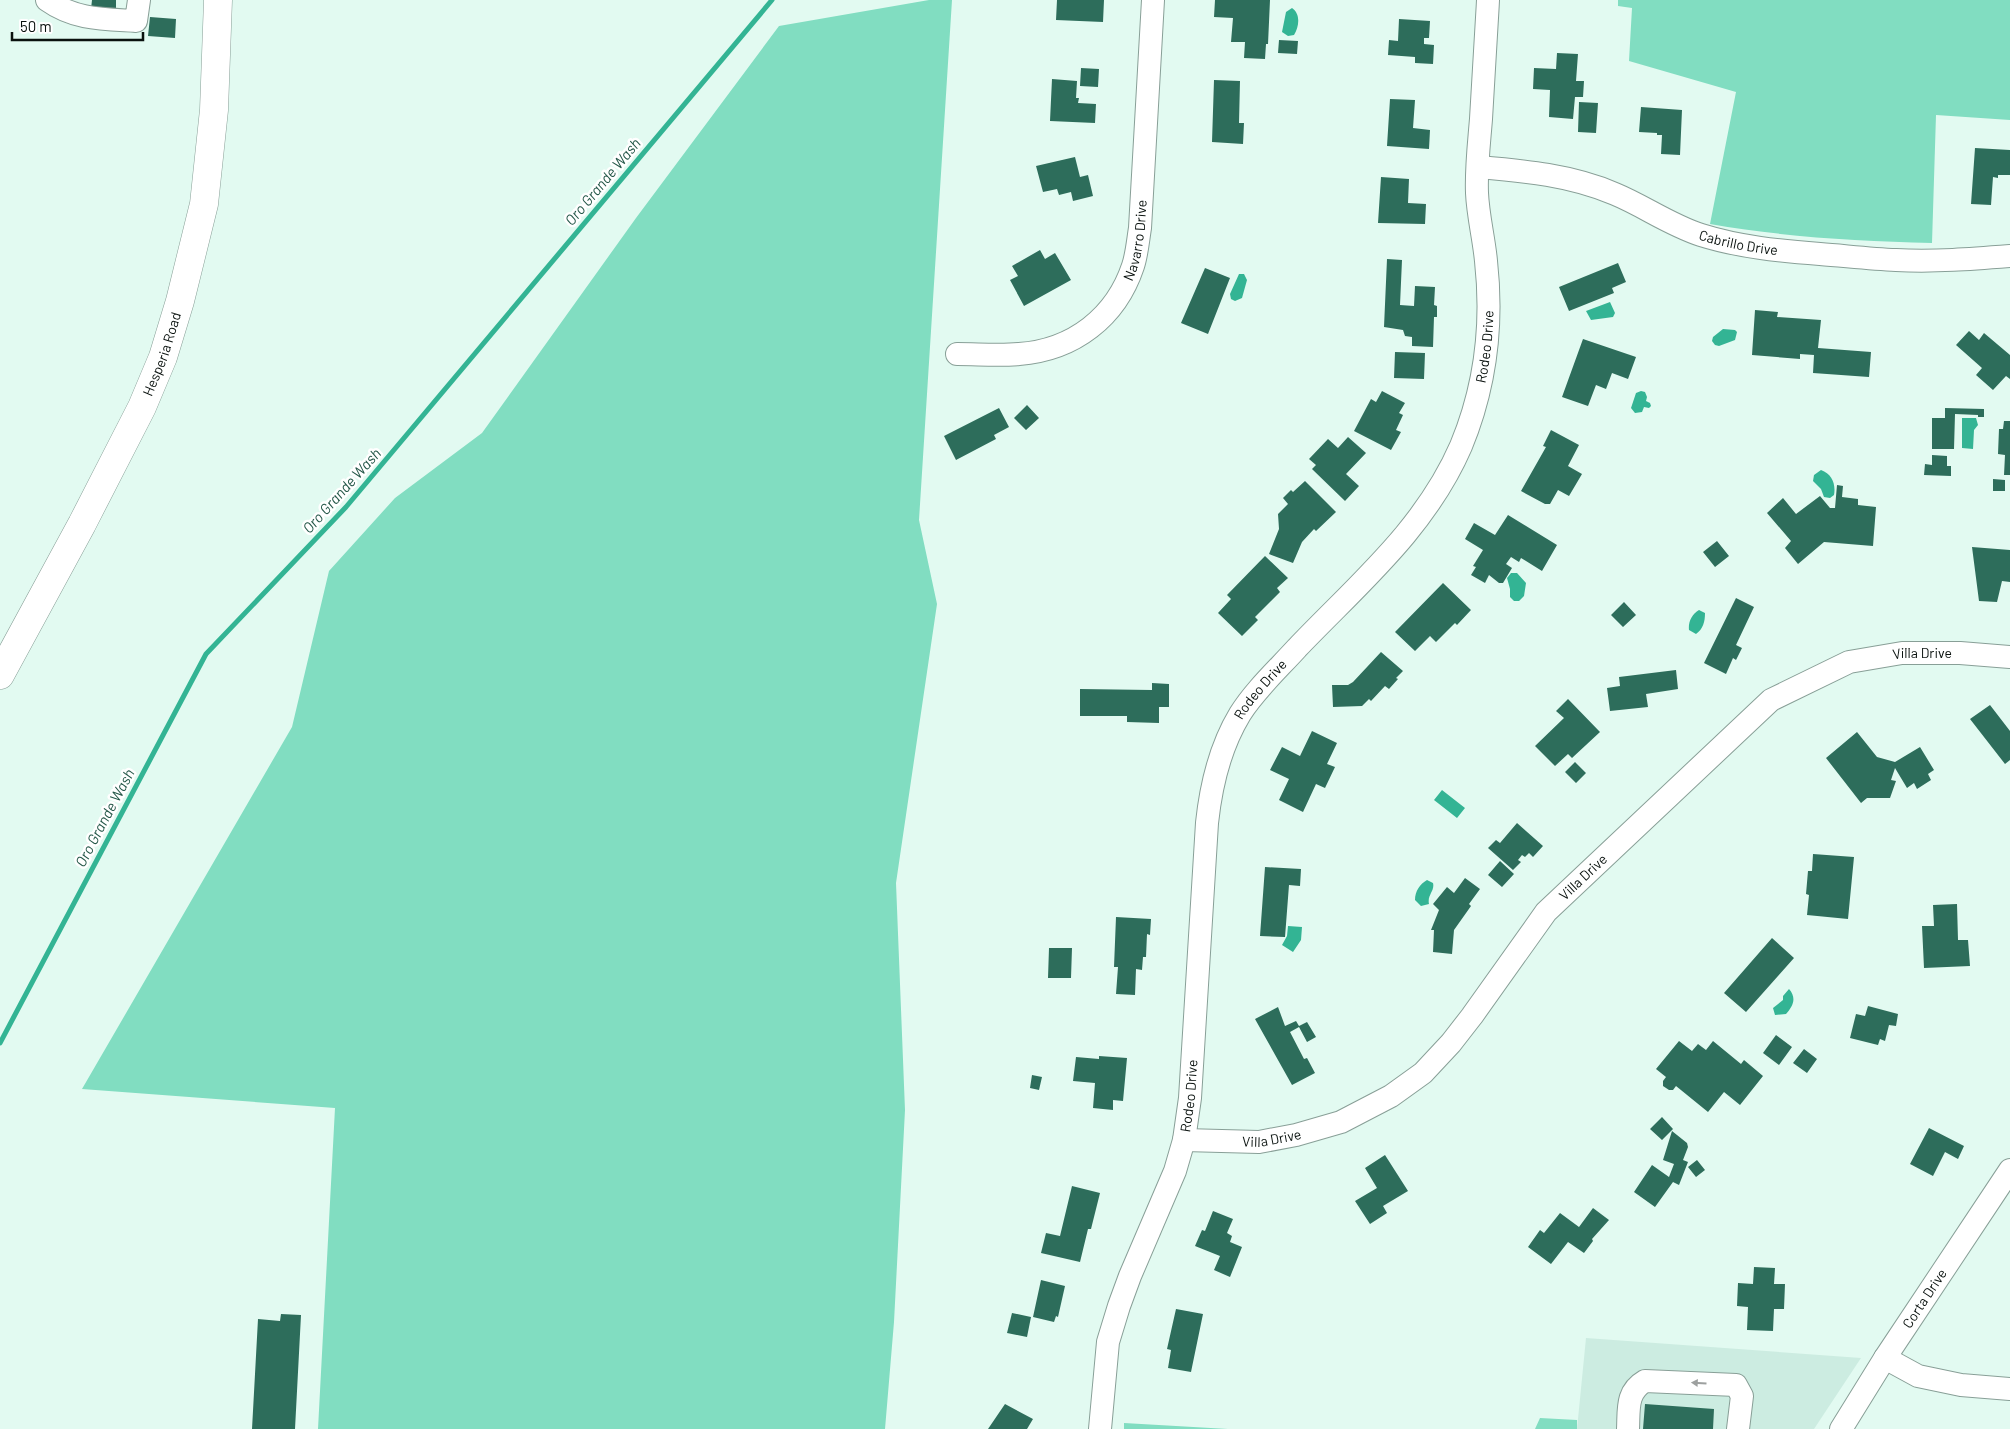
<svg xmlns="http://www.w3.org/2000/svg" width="2010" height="1429" viewBox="0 0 2010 1429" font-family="Barlow,sans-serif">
<rect width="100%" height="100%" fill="#e2faf1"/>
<path fill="#ccece1" d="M1586,1338l275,20 -47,71h-237z"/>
<path fill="#81ddc1" d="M929,0h23l-33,520 18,84 -41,279 9,227 -11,212 -9,107h-567l17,-321 -253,-19 210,-362 37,-156 66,-73 87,-65 154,-215 143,-192z
M1618,0h392v120l-74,-5 -4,128c-75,-2 -148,-6 -222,-19l26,-132 -107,-31 3,-53 -14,-2z
M1540,1418l37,2v9h-42z
M1124,1423l104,6h-104z"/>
<path fill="#33b494" d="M1292,8c9,6 7,19 2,27l-6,1 -6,-4 4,-20z
M1239,274h5l3,6 -5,18 -7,3 -4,-2 -1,-5z
M1610,302l5,11 -2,4 -22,3 -5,-9z
M1723,329l12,1 2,2 -2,8 -16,6 -4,-1 -3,-4 1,-4z
M1641,391l4,1 2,5 -1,4 4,2 1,3 -2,2 -5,-1 -2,5 -7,1 -4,-5 5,-15z
M1962,418h14l2,7 -4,5 -1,19 -11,-1z
M1821,470c11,4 15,14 13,25l-4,3 -6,-1 -3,-8 -8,-8 1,-6z
M1511,573h6l9,10 -2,13 -5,5h-5l-4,-4v-8l-3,-11z
M1699,610l6,3c0,9 -2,16 -9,21l-7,-4c-1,-8 3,-16 10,-20z
M1442,790l23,18 -8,10 -23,-18z
M1427,880l6,3c2,8 -6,12 -4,21l-8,2 -6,-6c0,-9 5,-16 12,-20z
M1288,926l14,1 -1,13 -8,12 -11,-7 5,-9z
M1789,989c8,9 4,17 -3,25l-11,1 -2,-7 10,-8v-4z"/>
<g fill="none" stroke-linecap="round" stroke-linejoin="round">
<path stroke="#33b494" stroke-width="5" d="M0,1043l206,-389 140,-147 426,-507"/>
</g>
<path fill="#2d6d5b" d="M92,0h24v10l-25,-1z
M1057,0h47l-1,22 -47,-2z
M1215,0h55l-2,44h-2l-1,15 -21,-1 1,-16h-14l2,-24 -19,-1z
M150,17l26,2 -1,19 -27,-2z
M1399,19l31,2 -1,17h-5v6l10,1 -1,19 -18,-1v-6l-27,-2 1,-15 9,1z
M1279,40l19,1 -1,13 -19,-1z
M1557,53l21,1 -2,27h8l-1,16h-8l-2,22 -24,-2 1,-27 -17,-1 1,-21 22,1z
M1081,68l18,1 -1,18 -18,-1z
M1052,79l25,2 -1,17h3l-1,5 18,1 -1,19 -45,-2z
M1214,80l26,1 -1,42h5l-1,21 -31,-2z
M1390,99l25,1 -2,28 17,2 -1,19 -42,-3z
M1579,102l19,1 -2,30 -18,-1z
M1641,107l41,3 -2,45 -19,-1 1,-19h-5v-2l-18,-1z
M1975,148l35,2v25h-12v3l-5,-1 -2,28 -20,-1z
M1075,157l5,20 8,-2 5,21 -20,5 -2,-9 -12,3 -2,-6 -14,3 -7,-26z
M1381,177l28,2 -1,24 18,1 -1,20 -47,-1z
M1040,250l5,9 10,-6 16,27 -47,26 -14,-26 8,-4 -6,-10z
M1387,259l15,1 -2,45 14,1 1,-20 20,1 -1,18 3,1v11h-3l-1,30 -21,-1v-9l-7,-1 -2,-6 -19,-3z
M1618,263l8,19 -14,6 2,5 -45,18 -10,-24z
M1205,268l25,10 -22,56 -27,-11z
M1755,310l23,2 -1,5 44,3 -3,28 53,4 -2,25 -56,-4 1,-18 -14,-1v5l-48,-4z
M1969,331l10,9 5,-7 26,22v24l-4,-3 -13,14 -17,-15 6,-7 -26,-23z
M1583,339l53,18 -8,22 -16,-6 -6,16 -10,-4 -8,21 -26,-9z
M1395,352l30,1 -1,26 -30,-1z
M1382,391l23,12 -6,10 4,2 -7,15 5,2 -10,18 -37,-19 17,-32 5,3z
M1027,405l12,13 -13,12 -12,-12z
M999,408l10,19 -15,8 2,4 -40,21 -12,-24z
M1945,408l39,1v8h-6v-2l-23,-1 -1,35h-22v-31h13z
M2004,421h6v54h-6l1,-20 -7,-1 1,-25h4z
M1551,430l28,15 -11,21 14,8 -13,22 -11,-6 -8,14h-5l-24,-13 25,-44 -3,-1z
M1348,437l18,16 -20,21 13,12 -14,15 -33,-32 4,-4 -7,-6 19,-20 10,9z
M1932,455l15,1v10h4v10l-27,-1 1,-11 7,1z
M1993,479l12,1v11h-12z
M1305,481l31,31 -20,19 -2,-2 -12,13 -9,21 -24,-9 10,-25 -1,-15 10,-10 -5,-6 8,-8 2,2z
M1837,485l6,1 -1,11 16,2v6l18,2 -3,39 -49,-4 -26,22 -13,-16 6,-7 -24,-28 16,-15 13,16 24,-18 10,12h5z
M1508,515l49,30 -15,26 -21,-13 -2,4 -8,-5 -5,7 6,4 -9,15h-4l-10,-8 -4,8 -14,-8 5,-8 -3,-1 10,-16 -18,-11 9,-16 21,12z
M1717,541l12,15 -14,11 -12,-15z
M1972,547l38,3v32l-8,-1 -5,21 -18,-1z
M1265,556l23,22 -11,10 3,4 -25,25 3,3 -16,16 -24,-23 13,-14 -4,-4z
M1443,583l28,27 -14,15 -2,-2 -19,19 -6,-6 -15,15 -20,-19z
M1736,598l18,9 -18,38 6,3 -6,12 -3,-2 -7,16 -22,-11z
M1624,602l12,13 -13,12 -12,-12z
M1381,652l22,19 -7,7 2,1 -9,10 -4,-3 -14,15 -2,-2 -7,7 -29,1 -1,-22h16l5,-3z
M1676,670l2,19 -32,5 2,13 -38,4 -3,-23 13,-2 -1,-9z
M1152,683l17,1v23h-10v16l-32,-1v-6h-47v-27l72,1z
M1568,699l32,33 -28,26 -4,-4 -13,12 -20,-20 29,-28 -8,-7z
M1990,705l20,26v29l-5,4 -35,-45z
M1312,731l25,12 -10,21 8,3 -10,21 -9,-4 -13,28 -24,-12 10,-21 -19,-9 12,-23 18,9z
M1857,732l20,25 18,5 25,-15 14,23 -6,4 3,6 -14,9 -3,-6 -7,5 -12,-20 -4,12 5,1 -6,17h-23l-6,5 -35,-45z
M1575,762l11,11 -10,10 -11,-11z
M1517,823l26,23 -10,11 -4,-4 -4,4 -3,-2 -4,5 3,2 -8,8 -25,-22 8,-8 4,3z
M1813,854l41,3 -6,62 -41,-4 2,-20 -3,-1 2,-23h4z
M1500,861l14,13 -12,13 -14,-12z
M1265,867l36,2 -1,17 -11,-1 -4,52 -25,-1z
M1465,878l15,11 -11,15 2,2 -17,24 -2,24 -19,-2 1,-22h-3l8,-20 -6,-6 14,-17 7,6z
M1957,904l1,36h10l2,26 -46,2 -2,-42h12l-1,-21z
M1116,917l35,2 -1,16 -3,-1 -1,23h-3l-1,13 -6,-1 -1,26 -19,-1 2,-27h-4z
M1772,938l22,20 -48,54 -22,-19z
M1049,948h23l-1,30h-23z
M1868,1006l30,8 -2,12 -7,-1 -4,16 -5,-2 -2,6 -28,-7 6,-24 9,2z
M1278,1007l7,19 11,-5 3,5 8,-4 9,15 -9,5 -8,-15 -9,5 14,27 3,-1 8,15 -23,12 -37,-66z
M1776,1035l16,12 -13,18 -16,-12z
M1679,1041l13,10 6,-7 8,6 7,-9 28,23 3,-4 19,16 -23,29 -16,-13 -16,20 -32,-26 -3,4h-4l-6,-4v-5l3,-4 -10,-8z
M1804,1049l13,10 -10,14 -14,-10z
M1099,1056l28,2 -4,43 -10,-1v10l-20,-2 2,-25 -22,-2 3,-24 23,2z
M1032,1075l10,2 -3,13 -9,-2z
M1662,1117l11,12 -11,11 -12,-11z
M1929,1128l35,18 -6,13 -13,-7 -12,24 -23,-12z
M1672,1131l15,12 1,4 -5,13 5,2 -9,23 -6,-3 -18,25 -21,-15 18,-27 17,12 5,-13 -11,-4z
M1385,1155l23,36 -25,15 4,7 -17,11 -15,-23 22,-13 -12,-20z
M1697,1160l8,10 -9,7 -8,-10z
M1072,1186l28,7 -9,36h-3l-8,33 -39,-9 5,-20 14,3z
M1593,1208l16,12 -17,19 1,2 -9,12 -16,-11 -17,22 -23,-17 12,-17 4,3 16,-20 19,14z
M1213,1211l20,8 -6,14 5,3 -2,6 12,5 -12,30 -16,-7 6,-14 -25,-10 7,-16 3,1z
M1754,1267l21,1 -1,16h11l-1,25h-10l-1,22 -26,-1 1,-23 -11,-1 1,-23 15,1z
M1041,1280l24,6 -7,31 -2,-1 -2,6 -21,-5z
M1176,1309l27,5 -12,58 -23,-4 3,-18 -4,-1z
M1012,1313l19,4 -4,20 -20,-4z
M281,1314l20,1 -6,114h-43l6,-110 22,2z
M1005,1404l28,15 -6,10h-39z
M1645,1404l69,5 -1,20h-70z"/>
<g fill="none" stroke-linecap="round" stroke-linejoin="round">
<defs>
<g id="minor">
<path d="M47,0c28,20 57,19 89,21l3,-21"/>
<path id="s1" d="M1478,167c46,4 93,8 137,27 29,12 55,31 86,41 38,12 79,16 119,19 26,2 51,5 76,6 38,2 76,-1 114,-4"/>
<path id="s2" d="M957,354c21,0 42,2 62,0 55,-4 97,-37 114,-88 4,-12 5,-26 7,-38l13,-228"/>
<path id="s3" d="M1184,1140l75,2 37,-7 45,-13 50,-26 32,-23 28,-30 21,-27 74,-104 225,-212 78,-38 53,-9h58l50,4"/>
<path d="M1885,1358l33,18 43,9 49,4"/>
<path id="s4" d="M1100,1429l8,-87 11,-36 11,-30 45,-105 9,-31 6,-42 17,-275c4,-38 13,-76 33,-109 15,-24 38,-45 57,-66 61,-64 128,-119 164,-202 24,-58 32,-122 25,-185 -2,-22 -8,-45 -9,-68 -1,-25 2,-49 4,-74 2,-39 5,-79 7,-119"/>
<path d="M1628,1429c1,-20 -2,-37 17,-48l91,4 6,11 -4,33"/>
<path id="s5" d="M1841,1429l44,-71 125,-188"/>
</g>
<g id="major">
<path id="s6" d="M0,675l82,-151 60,-117 21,-50 17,-56 24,-97 10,-94 4,-110"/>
</g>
</defs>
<use href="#minor" stroke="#889f97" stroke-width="24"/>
<use href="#major" stroke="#889f97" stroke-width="29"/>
<use href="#minor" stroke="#fff" stroke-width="22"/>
<use href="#major" stroke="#fff" stroke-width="28"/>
</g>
<defs><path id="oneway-solid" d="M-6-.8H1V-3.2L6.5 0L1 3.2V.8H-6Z" transform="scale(1.25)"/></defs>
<use fill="#9da09f" href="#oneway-solid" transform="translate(1699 1383) rotate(-177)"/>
<g text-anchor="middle" stroke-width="5" stroke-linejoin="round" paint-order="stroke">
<g font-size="14" fill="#09110e" stroke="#fff">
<text dy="5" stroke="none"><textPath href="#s2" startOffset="241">Navarro Drive</textPath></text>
<text dy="5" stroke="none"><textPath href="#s1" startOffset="274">Cabrillo Drive</textPath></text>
<text dy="5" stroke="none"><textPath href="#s4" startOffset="1188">Rodeo Drive</textPath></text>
<text dy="5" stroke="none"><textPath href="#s6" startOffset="360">Hesperia Road</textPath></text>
<text dy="5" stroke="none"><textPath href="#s3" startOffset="928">Villa Drive</textPath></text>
<text dy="5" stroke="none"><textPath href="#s4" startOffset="768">Rodeo Drive</textPath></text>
<text dy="5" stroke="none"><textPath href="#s3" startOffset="509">Villa Drive</textPath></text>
<text dy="5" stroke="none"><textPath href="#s4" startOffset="348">Rodeo Drive</textPath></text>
<text dy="5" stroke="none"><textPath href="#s3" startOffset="88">Villa Drive</textPath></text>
<text dy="5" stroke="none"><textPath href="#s5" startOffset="155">Corta Drive</textPath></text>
</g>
<g font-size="15" font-style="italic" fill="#245748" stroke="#fff">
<text transform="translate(603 182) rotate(-50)" y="5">Oro Grande Wash</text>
<text transform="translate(342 491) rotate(-48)" y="5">Oro Grande Wash</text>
<text transform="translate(105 818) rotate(-62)" y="5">Oro Grande Wash</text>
</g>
</g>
<path d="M12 32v8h131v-8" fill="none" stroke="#09110e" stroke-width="2.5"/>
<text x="20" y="32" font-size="15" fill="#09110e" stroke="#ffffff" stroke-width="4" paint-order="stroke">50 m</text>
</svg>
